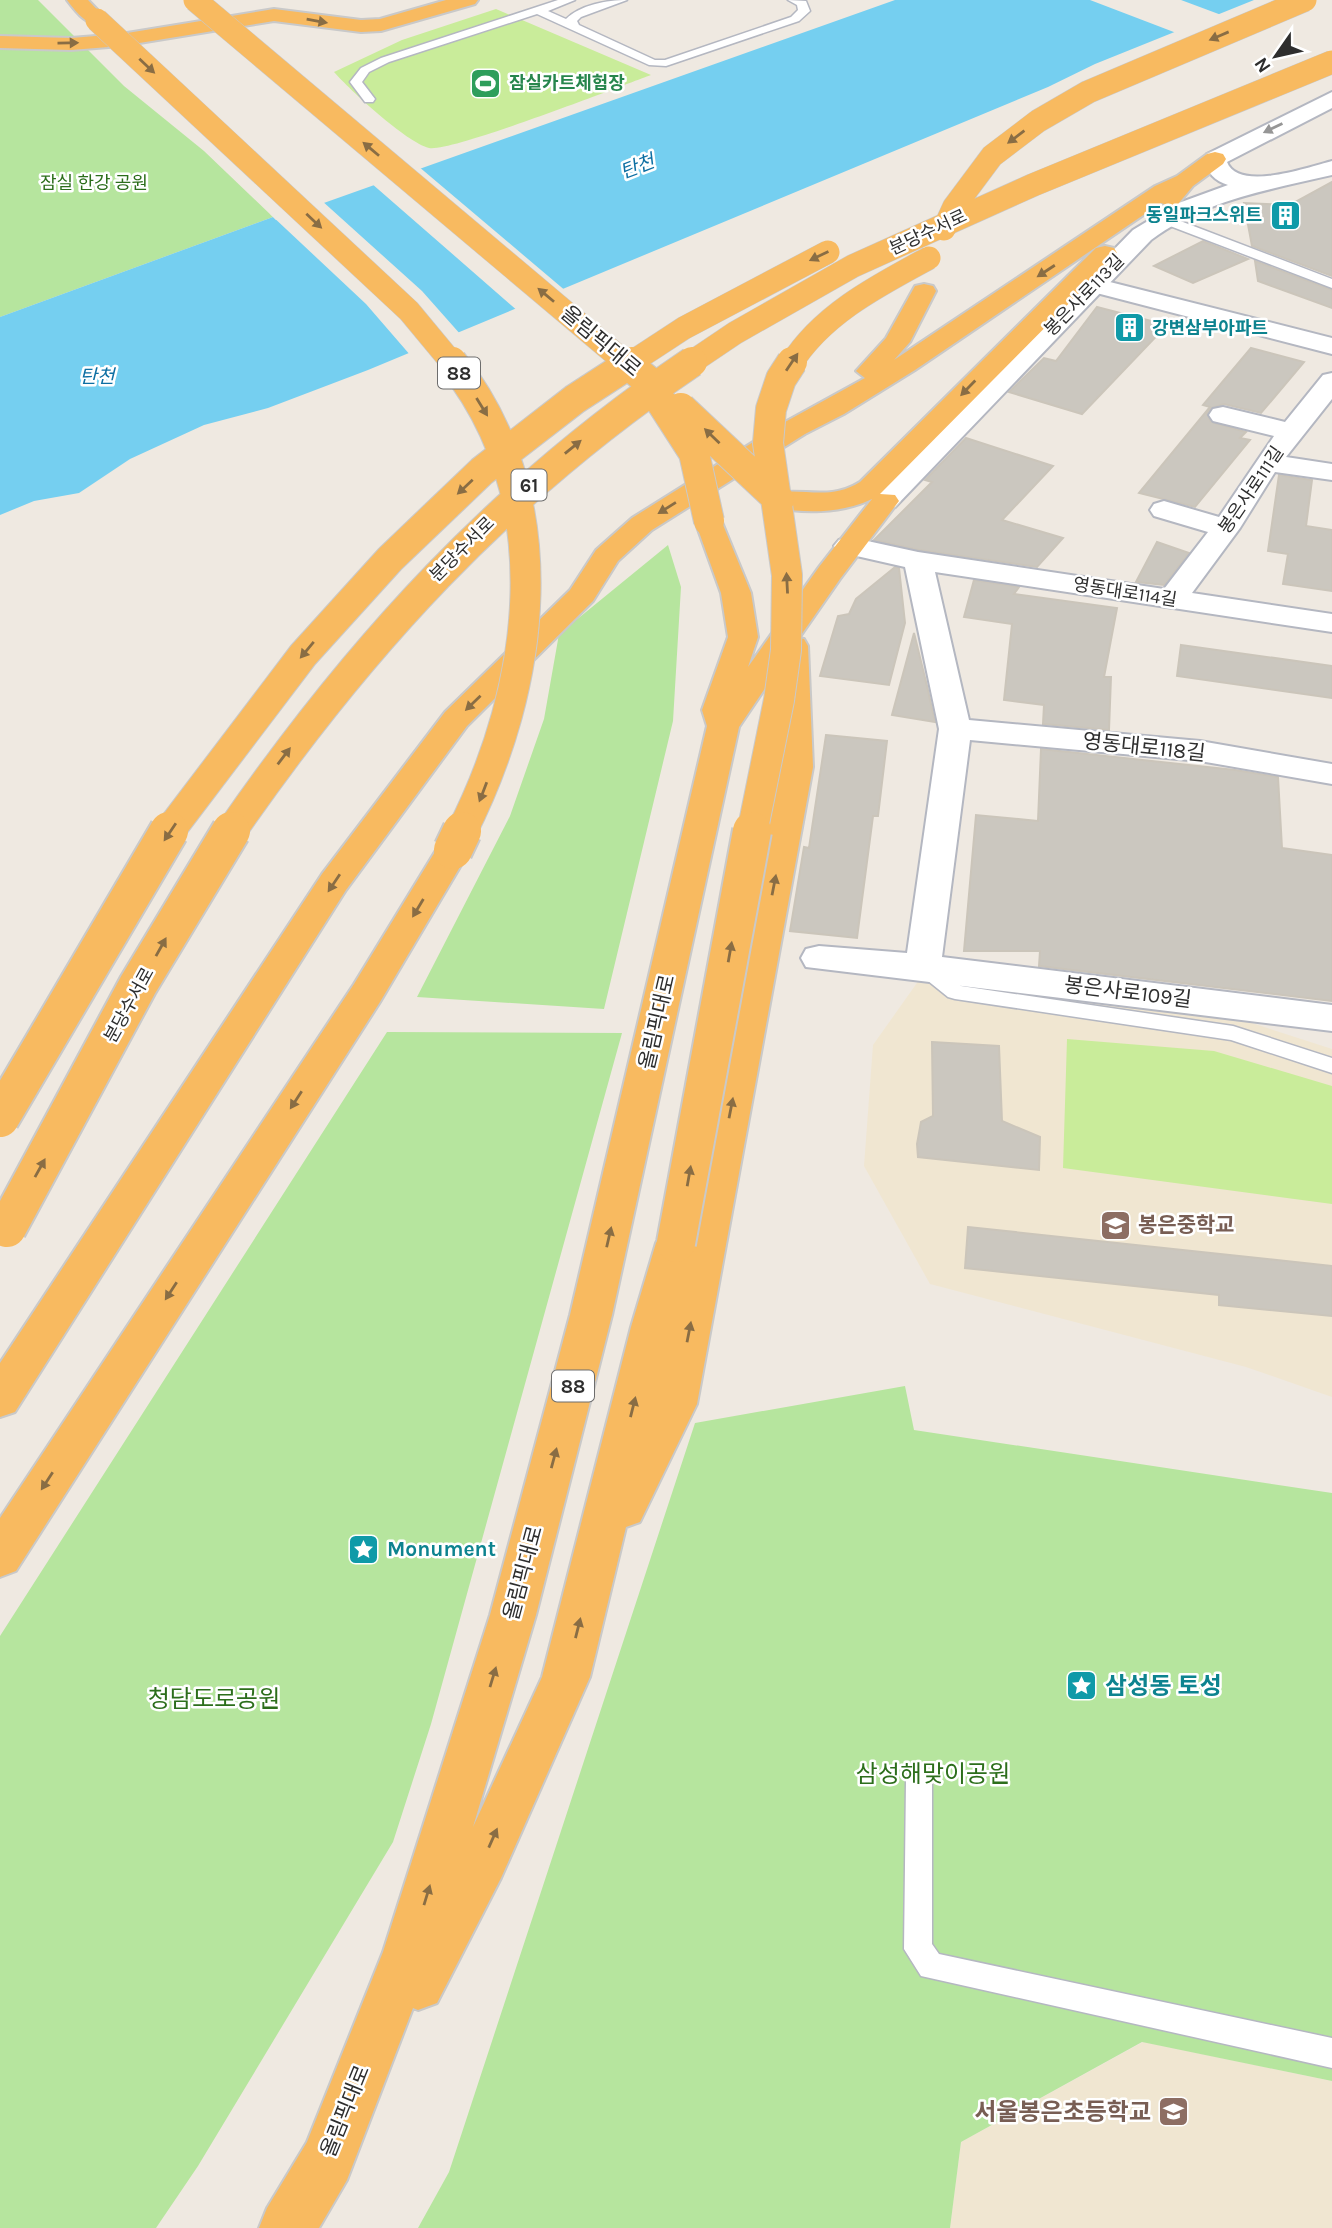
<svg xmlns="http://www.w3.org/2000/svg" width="1332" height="2228" viewBox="0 0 1332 2228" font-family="Karla,'Noto Sans KR',sans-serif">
<rect width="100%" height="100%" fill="#efe9e1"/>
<path fill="#f0e6d1" d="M924,973l300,41 108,35v348l-86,-30 -316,-83 -66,-118 9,-121z
M1143,2042l189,39v147h-382l11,-86z"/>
<path fill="#b6e59e" d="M0,0h38l86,86 80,65 69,66 -273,100z
M668,545l13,42 -8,134 -69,288 -187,-12 93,-181 34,-97 15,-85z
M387,1032l235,1 -191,691 -38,118 -195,324 -42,62h-156v-592z
M905,1386l9,44 418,63v588l-190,-39 -181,100 -11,86h-532l31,-56 246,-749z"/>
<path fill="#c9ec9a" d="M496,9l155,66c-33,12 -201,78 -222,73 -23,-6 -79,-58 -95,-76l68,-32z
M1067,1039l147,12 118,35v118l-269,-36z"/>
<path fill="#75cff0" d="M895,0h359l-159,64 -47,23 -680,283 -100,38 -64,17 -74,34 -51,34 -45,8 -34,14v-198l273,-100 3,3z"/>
<path fill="#efe9e1" d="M1090,0h91l43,16 -45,18z
M418,166l149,126 -48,20 -148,-129z
M321,200l101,91 39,44 -50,21 -45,-52 -96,-90 7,2z"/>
<path fill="#cbc7bf" stroke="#cbc5ba" stroke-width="2" d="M1332,182v94l-80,-30 -8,-43 46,2z
M1203,241l45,18 -55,24 -39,-17z
M1255,261l77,29v18l-74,-27z
M1097,307l70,18 -85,89 -73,-22 35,-34 12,3z
M1251,348l53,14 -43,51 -37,-9 -13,4 -4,6 4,8 35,10 -6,6 10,2 -55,67 -56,-14 71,-86 -7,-2z
M966,438l87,28 -51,54 61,18 -26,29 -118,-17 -45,-10 58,-58 -7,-2z
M1279,475l33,5 -6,46 26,4v61l-49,-7 5,-30 -20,-3z
M1157,542l32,11 -25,32 -28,-3z
M895,567l4,1 6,55 -16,62 -69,-9 18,-60 11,-2 7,-15z
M974,580l45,7 -5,7 103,14 -13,69h7l-2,53 -66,-6 1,-19 -40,-5 8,-76 -48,-7z
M914,633l13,53 8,36 -43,-7z
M1181,645l151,21v32l-155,-22z
M826,735l61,6 -9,75h-5l-16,122 -67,-7 14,-84 5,1z
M1041,749l194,21 43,7 4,71 50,7v146l-293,-35 1,-15h-76l12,-136 62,6z
M932,1042l67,4 3,75 38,16 -1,33 -121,-13 -1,-13 4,-22 12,-6z
M968,1227l364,39v50l-113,-11v-10l-254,-27z"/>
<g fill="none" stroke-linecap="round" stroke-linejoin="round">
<defs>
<path id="service" d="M558,0h17l-27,11 18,8c14,-14 41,-19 61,-19l-46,17 -4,4 2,4 76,35h10l126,-43 7,-7 -1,-5 -9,-5 18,1 4,10 -11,10 -133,45 -17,-1 -112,-51 -148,48 -20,10 -7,10 13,17 -2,3h-8l-15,-20 11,-14 20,-10z
M1162,214l170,65v9l-175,-67v-6z
M924,960l7,2 30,24 272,40 99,32v15l-101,-33 -276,-41 -7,-2 -31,-25 -3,-5 3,-5z
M919,1768l10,4 3,9v163l7,10 393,84v30l-411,-92 -17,-27 2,-168 3,-9z"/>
<path id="minor" d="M1094,278l238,60v16l-247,-64 -3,-5 3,-5z
M1332,373v26l-46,58 46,7v16l-57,-8 -35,56 -48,65 140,21v18l-397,-60 34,148 231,21 132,23v20l-132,-23 -230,-21 -28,217 390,48v26l-526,-64 -5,-9 5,-9 13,-3 88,7 32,-224 -34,-162 -66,-15 -5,-6 5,-6 10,-3 69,15 246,37 44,-57 -54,-16 -4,-6 4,-6 10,-3 55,16 55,-81 -61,-15 -4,-6 4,-6 10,-2 62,15 38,-47z"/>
<path id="tertiary" d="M1332,92v16l-105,54c11,30 82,5 105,-1v14c-64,15 -127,25 -181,65l-256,267 -10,3 -10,-3 -4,-6 4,-6 258,-265 43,-26 52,-19c-13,-4 -21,-12 -24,-26l3,-5z"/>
<path id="trunk" d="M67,0h21l19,20 -3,4c-16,4 -28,-12 -37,-24z
M446,0h32l-3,4 -94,27 -20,1 -87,-11 -153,25 -50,4 -71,-2v-12l71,2 50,-4 153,-25 87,11 19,-1z
M1215,152l8,2 3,5 -3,5 -30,22 -15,18 -8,2 -9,-3 -246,167 -71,44 -39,20 -153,96 -34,31 -25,40 -126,125 -121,164 -331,522 -15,5v-54l322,-489 123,-162 125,-122 26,-40 36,-32 153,-96 80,-44 -9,-7 30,-33 29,-52 9,-2 9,2 3,5 -26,51 -16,18 261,-174 22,-10 30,-22z
M1105,246l9,2 3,5 -3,5 -234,236 15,1 4,6 -59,78 -41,59 5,1 4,7 5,121 -116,637 -57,118 -14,5 -36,150 -89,201 -64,125 -19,7 -5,-2 -66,172 -28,48h-60l8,-20 40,-66 76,-190 107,-337 80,-300 137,-589 -5,-16 26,-73 -7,-44 -26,-72 4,-6 10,-3 10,3 32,78 7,44 -10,30 71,-100 53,-68c-31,15 -71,15 -103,7l-4,-6 4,-6c33,-8 59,8 91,-12l236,-234zM778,669l3,98 -93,464 -12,-4 -14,5 -6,11 -25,84 -89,350 -69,150 63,-212 76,-300 127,-588z
M453,839l12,3 5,8 -90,152 -364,569 -16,6v-59l354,-534 87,-142z"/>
</defs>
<use href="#service" stroke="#b4b7c1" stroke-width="3"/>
<use href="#minor" stroke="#b4b7c1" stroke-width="4"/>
<use href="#tertiary" stroke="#b4b7c1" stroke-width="4"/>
<use href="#trunk" stroke="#c9c9c9" stroke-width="4"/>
<use href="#service" fill="#fff" fill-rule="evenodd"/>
<use href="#minor" fill="#fff" fill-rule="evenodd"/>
<use href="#tertiary" fill="#fff" fill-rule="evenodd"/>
<use href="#trunk" fill="#f8ba60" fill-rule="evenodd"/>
<defs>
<path id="trunk-bridge-far2" d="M195,0l432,364
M97,20l312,291 44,53
M944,229l10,-22 38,-51 46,-35 50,-29 217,-92
M629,364l55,-36 144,-76
M689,364l46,-31 118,-67 180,-81 299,-123
M791,364c31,-50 88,-79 138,-106"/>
<path id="trunk-bridge-far1" d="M452,362c109,137 84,324 9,471
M625,362l22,18 47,73 15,68
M681,408l98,92
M168,833l135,-178 87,-96 92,-88 93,-72 57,-37
M230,833c130,-188 271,-342 462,-471
M752,833l27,-133 7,-50 1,-75 -19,-132 3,-34 10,-30 11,-17"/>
<path id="trunk-bridge" d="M453,850l9,-19
M0,1118l169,-287
M7,1228l131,-243 93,-154
M676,1243l76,-412"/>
</defs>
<use href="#trunk-bridge-far2" stroke="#c9c9c9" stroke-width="24" stroke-linecap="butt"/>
<use href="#trunk-bridge-far1" stroke="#c9c9c9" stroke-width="32" stroke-linecap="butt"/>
<use href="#trunk-bridge" stroke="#c9c9c9" stroke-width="42" stroke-linecap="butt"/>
<use href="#trunk-bridge-far2" stroke="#f8ba60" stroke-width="23"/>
<use href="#trunk-bridge-far1" stroke="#f8ba60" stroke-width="30"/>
<use href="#trunk-bridge" stroke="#f8ba60" stroke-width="38"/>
</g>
<defs><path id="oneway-solid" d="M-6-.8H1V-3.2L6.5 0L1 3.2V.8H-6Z" transform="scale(1.75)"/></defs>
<g fill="#896d44">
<use href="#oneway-solid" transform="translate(317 21) rotate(10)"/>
<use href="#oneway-solid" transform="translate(1219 36) rotate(157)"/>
<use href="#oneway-solid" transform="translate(68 43) rotate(-1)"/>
<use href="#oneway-solid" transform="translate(147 66) rotate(43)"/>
<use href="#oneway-solid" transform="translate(1016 137) rotate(143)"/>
<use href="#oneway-solid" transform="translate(371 149) rotate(-140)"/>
<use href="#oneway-solid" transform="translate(314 221) rotate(43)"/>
<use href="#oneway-solid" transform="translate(819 256) rotate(154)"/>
<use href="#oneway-solid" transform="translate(1046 271) rotate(147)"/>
<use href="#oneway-solid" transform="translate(546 295) rotate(-140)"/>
<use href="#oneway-solid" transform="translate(792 362) rotate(-56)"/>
<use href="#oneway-solid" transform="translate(968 388) rotate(134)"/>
<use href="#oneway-solid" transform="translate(482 407) rotate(58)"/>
<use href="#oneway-solid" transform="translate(712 436) rotate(-136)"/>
<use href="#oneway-solid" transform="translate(573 447) rotate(-39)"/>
<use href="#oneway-solid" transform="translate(465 487) rotate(137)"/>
<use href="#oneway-solid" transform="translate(667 508) rotate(148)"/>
<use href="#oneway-solid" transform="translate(787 583) rotate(-93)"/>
<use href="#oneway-solid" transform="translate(307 650) rotate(130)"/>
<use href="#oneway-solid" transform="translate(473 703) rotate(136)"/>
<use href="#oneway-solid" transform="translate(284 756) rotate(-53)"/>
<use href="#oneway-solid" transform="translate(483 792) rotate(111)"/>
<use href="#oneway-solid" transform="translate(170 832) rotate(124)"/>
<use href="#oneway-solid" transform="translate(334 883) rotate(124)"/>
<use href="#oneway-solid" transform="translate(774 885) rotate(-79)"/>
<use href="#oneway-solid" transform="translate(418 908) rotate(121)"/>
<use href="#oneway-solid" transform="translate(161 947) rotate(-61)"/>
<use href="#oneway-solid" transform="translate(730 952) rotate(-80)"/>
<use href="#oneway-solid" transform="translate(296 1100) rotate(123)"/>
<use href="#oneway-solid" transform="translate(731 1108) rotate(-79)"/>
<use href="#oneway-solid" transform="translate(40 1168) rotate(-61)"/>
<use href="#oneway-solid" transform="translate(689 1176) rotate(-80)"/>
<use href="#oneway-solid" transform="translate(609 1237) rotate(-77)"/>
<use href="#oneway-solid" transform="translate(171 1291) rotate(123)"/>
<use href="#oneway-solid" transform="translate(689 1332) rotate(-79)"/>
<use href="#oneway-solid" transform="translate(633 1407) rotate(-76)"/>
<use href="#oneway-solid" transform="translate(554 1458) rotate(-75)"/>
<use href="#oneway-solid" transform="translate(47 1481) rotate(123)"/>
<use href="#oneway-solid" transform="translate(578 1628) rotate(-76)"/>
<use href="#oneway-solid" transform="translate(493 1677) rotate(-73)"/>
<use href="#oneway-solid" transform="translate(493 1838) rotate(-66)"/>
<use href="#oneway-solid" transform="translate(427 1895) rotate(-73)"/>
</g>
<use fill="#969696" href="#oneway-solid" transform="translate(1273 128) rotate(154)"/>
<defs>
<symbol id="stadium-square" viewBox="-11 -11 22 22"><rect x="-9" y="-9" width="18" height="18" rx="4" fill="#2e9e5b" stroke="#fff"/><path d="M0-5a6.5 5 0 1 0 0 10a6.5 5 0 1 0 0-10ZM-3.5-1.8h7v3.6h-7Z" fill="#fff"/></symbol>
<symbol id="building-square" viewBox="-11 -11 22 22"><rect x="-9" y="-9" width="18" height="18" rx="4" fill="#0f9aa8" stroke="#fff"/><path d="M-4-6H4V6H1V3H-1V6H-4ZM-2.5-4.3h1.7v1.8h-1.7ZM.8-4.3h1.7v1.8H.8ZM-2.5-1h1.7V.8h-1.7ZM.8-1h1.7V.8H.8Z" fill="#fff"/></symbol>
<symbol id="school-square" viewBox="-11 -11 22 22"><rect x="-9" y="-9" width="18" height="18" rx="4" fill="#8d6e63" stroke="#fff"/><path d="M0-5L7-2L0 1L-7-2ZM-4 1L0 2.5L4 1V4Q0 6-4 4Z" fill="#fff"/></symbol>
<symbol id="sight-square" viewBox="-11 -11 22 22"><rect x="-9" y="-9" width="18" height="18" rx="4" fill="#0f9aa8" stroke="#fff"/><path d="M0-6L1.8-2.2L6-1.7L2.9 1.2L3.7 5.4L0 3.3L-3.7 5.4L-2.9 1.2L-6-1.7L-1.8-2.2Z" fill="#fff"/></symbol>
</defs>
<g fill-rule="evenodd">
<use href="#stadium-square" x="468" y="66" width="35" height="35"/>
<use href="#building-square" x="1268" y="198" width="35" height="35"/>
<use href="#building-square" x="1112" y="310" width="35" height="35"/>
<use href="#school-square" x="1098" y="1208" width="35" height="35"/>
<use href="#sight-square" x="346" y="1532" width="35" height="35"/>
<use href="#sight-square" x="1064" y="1668" width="35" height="35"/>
<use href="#school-square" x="1156" y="2094" width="35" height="35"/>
</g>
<g text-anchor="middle" stroke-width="5" stroke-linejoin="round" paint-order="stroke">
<g font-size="18" font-weight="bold" fill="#27864d" stroke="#fff" text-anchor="start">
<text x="509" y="89">잠실카트체험장</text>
</g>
<g font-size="18" fill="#2c6e1b" stroke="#fff">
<text x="94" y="189">잠실 한강 공원</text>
</g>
<g font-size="18" font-weight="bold" fill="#0d838f" stroke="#fff" text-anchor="end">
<text x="1262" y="221">동일파크스위트</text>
<text x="1152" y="334" text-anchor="start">강변삼부아파트</text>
</g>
<g font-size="18" fill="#2e2e2e" stroke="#fff">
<text transform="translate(928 232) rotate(-25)" y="6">분당수서로</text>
<text transform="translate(1084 295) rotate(-46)" y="6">봉은사로113길</text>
<text transform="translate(1251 490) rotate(-56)" y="6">봉은사로111길</text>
<text transform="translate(462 549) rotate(-45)" y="6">분당수서로</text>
<text transform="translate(1125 592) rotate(9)" y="6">영동대로114길</text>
<text transform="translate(129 1005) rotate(-61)" y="6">분당수서로</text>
</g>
<g font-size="19" font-style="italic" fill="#0d6fa3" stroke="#fff">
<text transform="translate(637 166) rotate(-21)" y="7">탄천</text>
<text x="97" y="383">탄천</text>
</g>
<g fill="#fff" stroke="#6d6d6d" stroke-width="2">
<rect x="438" y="357.5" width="42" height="31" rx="5"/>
<rect x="511.5" y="469.5" width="35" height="31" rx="5"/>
<rect x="552" y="1370.5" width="42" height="31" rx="5"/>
</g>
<g font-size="19" font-weight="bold" fill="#2e2e2e">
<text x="459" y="380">88</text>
<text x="529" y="492">61</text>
<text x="573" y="1393">88</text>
</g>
<g font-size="21" fill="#2e2e2e" stroke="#fff">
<text transform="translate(601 341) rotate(40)" y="7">올림픽대로</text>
<text transform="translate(1144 747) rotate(6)" y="7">영동대로118길</text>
<text transform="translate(1128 992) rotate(7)" y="7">봉은사로109길</text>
<text transform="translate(657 1022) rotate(-77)" y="7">올림픽대로</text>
<text transform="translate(523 1573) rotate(-75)" y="7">올림픽대로</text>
<text transform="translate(345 2111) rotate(-68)" y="7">올림픽대로</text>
</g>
<g font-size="21" font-weight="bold" fill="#785e54" stroke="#fff" text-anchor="start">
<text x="1138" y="1232">봉은중학교</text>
</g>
<g font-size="21" font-weight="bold" fill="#0d838f" stroke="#fff" text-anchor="start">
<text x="387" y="1556">Monument</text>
</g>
<g font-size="24" font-weight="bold" fill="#0d838f" stroke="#fff" text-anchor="start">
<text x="1105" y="1694">삼성동 토성</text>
</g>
<g font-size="24" fill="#2c6e1b" stroke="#fff">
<text x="214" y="1707">청담도로공원</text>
<text x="933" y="1782">삼성해맞이공원</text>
</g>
<g font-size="24" font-weight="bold" fill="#785e54" stroke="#fff" text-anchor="end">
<text x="1151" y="2120">서울봉은초등학교</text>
</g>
</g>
<g transform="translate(1276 56) rotate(236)" stroke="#ffffff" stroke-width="5" paint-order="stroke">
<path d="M0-5L12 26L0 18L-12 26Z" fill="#2e2e2e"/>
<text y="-10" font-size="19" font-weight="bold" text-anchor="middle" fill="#2e2e2e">N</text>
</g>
</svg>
